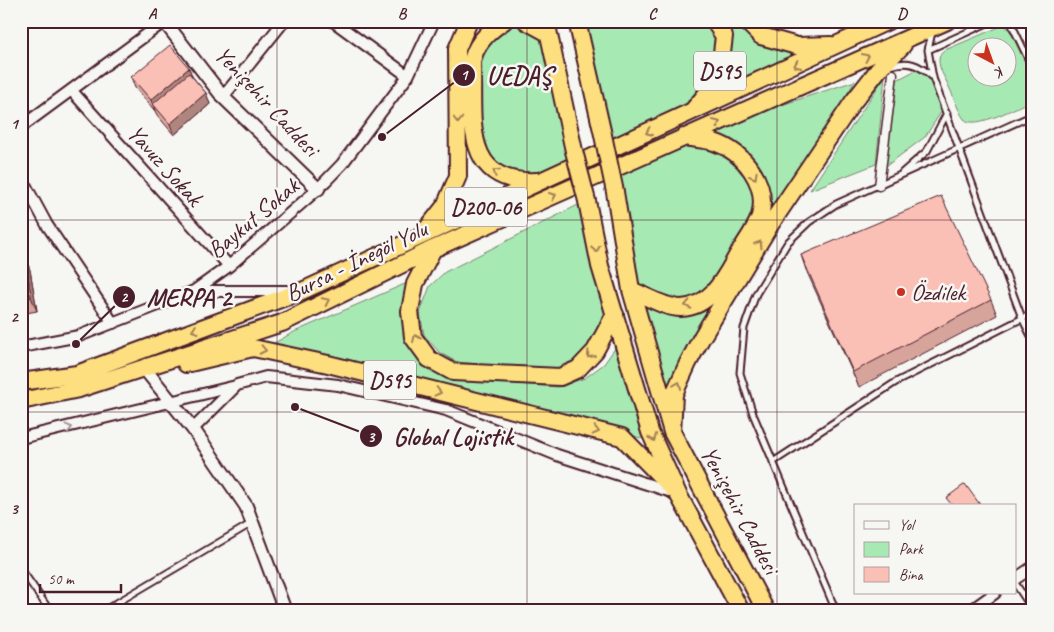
<svg xmlns="http://www.w3.org/2000/svg" width="1054" height="632" viewBox="0 0 1054 632" font-family="Caveat,sans-serif">
<rect width="100%" height="100%" fill="#f6f6f2"/>
<filter id="ink" filterUnits="userSpaceOnUse"><feTurbulence type="fractalNoise" baseFrequency=".02" numOctaves="2"/><feDisplacementMap in="SourceGraphic" scale="10" xChannelSelector="R" yChannelSelector="G"/><feConvolveMatrix kernelMatrix="1 2 1 2 8 2 1 2 1" color-interpolation-filters="sRGB"/></filter>
<g filter="url(#ink)">
<path fill="#a7e9b3" stroke="#78846f" fill-rule="evenodd" d="M504,21h22l22,12 30,132 -36,15 -58,-16 -12,-102z
M577,21h169l15,15 78,9 -233,108z
M1004,25l10,10 19,40v25c-13,5 -58,31 -69,19 -6,-8 -10,-22 -15,-32 -4,-10 -13,-21 -9,-32l5,-5zM976,48h30v30h-30z
M918,69l11,10 14,30 -18,28 -39,29 11,-86z
M885,76l-9,88 -66,26z
M855,81l-167,282 -16,69 -62,-260 74,-35z
M584,202l24,110 -17,33 -15,18 -18,9 -101,-10 -17,-9 -16,-18 -4,-22 10,-27 15,-14z
M414,280l-7,58 13,25 30,16 108,8 27,-9 19,-14 14,-20 26,95 -72,-21 -303,-72 25,-14z"/>
<g fill="none" stroke-linecap="round" stroke-linejoin="round">
<defs>
<path id="service" d="M785,21h20
M1010,21l23,48
M932,32l-4,18 5,28 89,240 11,22
M928,50l64,-29
M889,66c20,-6 29,-2 44,11
M902,173l25,-22 20,-38
M773,462l123,-80 137,-69
M21,569l29,42
M1015,583l18,27
M103,611l149,-88
M836,611l-83,-197 -13,-41 4,-45 12,-34 32,-52 21,-20 27,-18 197,-89"/>
<path id="pedestrian" d="M879,186l14,-112"/>
<path id="minor" d="M333,21l75,55
M72,91l157,175
M223,97l61,-76
M21,127l144,-106
M21,177l26,48 66,98
M194,291h97
M21,347l58,-11 115,-45 35,-25 89,-77 24,-25 66,-88 26,-55
M193,429l44,-44 29,-8 72,8 108,25 111,45 118,38
M21,438l215,-52
M1015,579l18,-12
M970,611l25,-18"/>
<path id="tertiary" d="M164,21l59,76 95,92
M148,373l45,56 53,77 39,105"/>
<path id="trunk" d="M504,21c-14,9 -29,23 -32,41 2,54 -12,123 65,119
M526,21l22,12
M546,21l28,130
M577,21l26,114
M746,21l15,15 36,10 34,-1
M694,109l25,-30 5,-43 -10,-15
M615,192l16,98 41,142 94,179
M587,201l13,65 50,166 28,62 63,117
M423,234l22,-28 13,-30 -1,-127 12,-28
M433,249l-18,35 -5,27 3,26 16,22 24,13 107,5 18,-8 17,-18 20,-37
M631,290c15,6 34,18 50,18 30,-1 44,-31 56,-52 7,-12 19,-27 23,-40 9,-32 -16,-64 -46,-74 -9,-3 -20,-3 -30,-5
M186,364l67,-16 75,16 294,73 56,57
M21,382l56,-8 225,-83 586,-270
M21,401l58,-12 203,-66 151,-74 514,-228
M672,432l2,-38 14,-31 14,-26 68,-112 83,-123 26,-33 24,-24"/>
</defs>
<use href="#service" stroke="#4a1f2b" stroke-width="9"/>
<use href="#pedestrian" stroke="#4a1f2b" stroke-width="11"/>
<use href="#minor" stroke="#4a1f2b" stroke-width="14"/>
<use href="#tertiary" stroke="#4a1f2b" stroke-width="16"/>
<use href="#trunk" stroke="#4a1f2b" stroke-width="20"/>
<use href="#service" stroke="#f6f6f2" stroke-width="5"/>
<use href="#pedestrian" stroke="#f6f6f2" stroke-width="8"/>
<use href="#minor" stroke="#f6f6f2" stroke-width="10"/>
<use href="#tertiary" stroke="#f6f6f2" stroke-width="12"/>
<use href="#trunk" stroke="#fddf80" stroke-width="16"/>
<defs>
<path id="trunk-bridge" d="M603,135l12,57
M574,151l13,50"/>
</defs>
<use href="#trunk-bridge" stroke="#4a1f2b" stroke-width="20" stroke-linecap="butt"/>
<use href="#trunk-bridge" stroke="#fddf80" stroke-width="16"/>
</g>
<path fill="#d7a49c" stroke="#4a1f2b" d="M189,68l3,8 14,17 4,11 -36,31 -17,-20 -2,-4 -20,-23 -4,-11z
M801,255l190,45 6,15 -138,72 -53,-117z
M21,256l9,14 7,41 -16,3z"/>
<path fill="#af867f" stroke="#4a1f2b" d="M189,68l4,11 -40,25 2,7 -4,-11z
M206,93l4,11 -36,31 -4,-11z
M25,255l5,15 7,41 -6,-14z"/>
<path fill="#fabfb5" stroke="#4a1f2b" d="M170,45l19,23 -38,32 -20,-23z
M189,73l17,20 -36,31 -17,-20z
M941,196l50,104 -138,72 -52,-117z
M25,255l6,42 -10,1v-42z
M965,484l16,22h-30l1,-1 -6,-7z"/>
<defs><path id="oneway-chevron" d="M-2-3.5L2.5 0L-2 3.5" fill="none" stroke-width="1.6" stroke-linecap="round" stroke-linejoin="round" transform="scale(1.25)"/></defs>
<g stroke="#a47f56">
<use href="#oneway-chevron" transform="translate(866 57) rotate(-24)"/>
<use href="#oneway-chevron" transform="translate(797 65) rotate(155)"/>
<use href="#oneway-chevron" transform="translate(458 120) rotate(90)"/>
<use href="#oneway-chevron" transform="translate(717 123) rotate(-24)"/>
<use href="#oneway-chevron" transform="translate(649 132) rotate(156)"/>
<use href="#oneway-chevron" transform="translate(496 172) rotate(-145)"/>
<use href="#oneway-chevron" transform="translate(754 176) rotate(61)"/>
<use href="#oneway-chevron" transform="translate(553 196) rotate(-24)"/>
<use href="#oneway-chevron" transform="translate(759 244) rotate(-59)"/>
<use href="#oneway-chevron" transform="translate(596 249) rotate(79)"/>
<use href="#oneway-chevron" transform="translate(326 301) rotate(-26)"/>
<use href="#oneway-chevron" transform="translate(688 305) rotate(168)"/>
<use href="#oneway-chevron" transform="translate(195 330) rotate(160)"/>
<use href="#oneway-chevron" transform="translate(416 338) rotate(-115)"/>
<use href="#oneway-chevron" transform="translate(263 350) rotate(12)"/>
<use href="#oneway-chevron" transform="translate(590 355) rotate(132)"/>
<use href="#oneway-chevron" transform="translate(678 385) rotate(-67)"/>
<use href="#oneway-chevron" transform="translate(438 392) rotate(14)"/>
<use href="#oneway-chevron" transform="translate(596 431) rotate(14)"/>
<use href="#oneway-chevron" transform="translate(653 438) rotate(68)"/>
</g>
<use stroke="#a99598" href="#oneway-chevron" transform="translate(69 428) rotate(-14)"/>
</g>
<path fill="none" stroke="#4a1f2b" stroke-width="1" stroke-opacity="0.55" d="M277,21v590M527,21v590M777,21v590M21,220h1012M21,412h1012"/>
<circle fill="#c8321e" stroke="#f6f6f2" stroke-width="2" cx="901" cy="292" r="5"/>
<g text-anchor="middle" stroke-width="5" stroke-linejoin="round" paint-order="stroke">
<g fill="#f6f6f2" stroke="#7e6067" stroke-width="1">
<rect x="694" y="51.5" width="52" height="39" rx="4"/>
<rect x="445" y="187.5" width="82" height="39" rx="4"/>
<rect x="364" y="360.5" width="52" height="39" rx="4"/>
</g>
<g font-size="22" font-weight="bold" fill="#4a1f2b">
<text x="720" y="79">D595</text>
<text x="486" y="215">D200-06</text>
<text x="390" y="388">D595</text>
</g>
<g font-size="24" fill="#4a1f2b" stroke="#f6f6f2">
<text transform="translate(267 101) rotate(47)" y="8">Yenişehir Caddesi</text>
<text transform="translate(165 165) rotate(48)" y="8">Yavuz Sokak</text>
<text transform="translate(253 218) rotate(-40)" y="8">Baykut Sokak</text>
<text transform="translate(356 261) rotate(-26)" y="8">Bursa - İnegöl Yolu</text>
<text transform="translate(740 510) rotate(62)" y="8">Yenişehir Caddesi</text>
</g>
<g font-size="24" fill="#4a1f2b" stroke="#f6f6f2" text-anchor="start">
<text x="911" y="300">Özdilek</text>
</g>
</g>
<path fill="none" stroke="#4a1f2b" stroke-width="2" d="M382 137L464 75M76 344L124 297M295 407L371 436"/>
<g fill="#4a1f2b" stroke="#f6f6f2" stroke-width="2">
<circle cx="382" cy="137" r="5"/>
<circle cx="76" cy="344" r="5"/>
<circle cx="295" cy="407" r="5"/>
<circle cx="464" cy="75" r="12"/>
<circle cx="124" cy="297" r="12"/>
<circle cx="371" cy="436" r="12"/>
</g>
<g font-size="15" text-anchor="middle" font-weight="bold" fill="#fff">
<text x="464" y="80">1</text>
<text x="124" y="302">2</text>
<text x="371" y="442">3</text>
</g>
<g font-size="25" text-anchor="middle" font-weight="bold" fill="#4a1f2b" stroke="#f6f6f2" stroke-width="5" stroke-linejoin="round" paint-order="stroke">
<text x="519" y="84">UEDAŞ</text>
<text x="189" y="306">MERPA 2</text>
<text x="453" y="445">Global Lojistik</text>
</g>
<rect width="1054" height="632" fill="none" stroke="#f6f6f2" stroke-width="55"/>
<rect x="854" y="504" width="162" height="90" fill="#f6f6f2" stroke="#b1a0a2"/>
<rect x="864" y="521" width="25" height="8" fill="#f6f6f2" stroke="#b1a0a2"/>
<text x="899" y="530" font-size="15" fill="#4a1f2b">Yol</text>
<rect x="864" y="542" width="25" height="15" fill="#a7e9b3" stroke="#b1a0a2"/>
<text x="899" y="554" font-size="15" fill="#4a1f2b">Park</text>
<rect x="864" y="567" width="25" height="15" fill="#fabfb5" stroke="#b1a0a2"/>
<text x="899" y="580" font-size="15" fill="#4a1f2b">Bina</text>
<g transform="translate(992 62) rotate(139)"><circle r="24" fill="#f6f6f2" stroke="#b1a0a2"/>
<path d="M0-4L9 19L0 12L-9 19Z" fill="#c8321e"/>
<text y="-8" font-size="14" font-weight="bold" text-anchor="middle" fill="#4a1f2b">K</text>
</g>
<path d="M40 584v8h81v-8" fill="none" stroke="#4a1f2b" stroke-width="2.5"/>
<text x="48" y="584" font-size="15" fill="#4a1f2b" stroke="#f6f6f2" stroke-width="4" paint-order="stroke">50 m</text>
<rect x="28" y="28" width="998" height="576" fill="none" stroke="#4a1f2b" stroke-width="2"/>
<g font-size="16" text-anchor="middle" font-weight="bold" fill="#4a1f2b">
<text x="152" y="19">A</text>
<text x="402" y="19">B</text>
<text x="652" y="19">C</text>
<text x="902" y="19">D</text>
<text x="14" y="129">1</text>
<text x="14" y="322">2</text>
<text x="14" y="514">3</text>
</g>
</svg>
